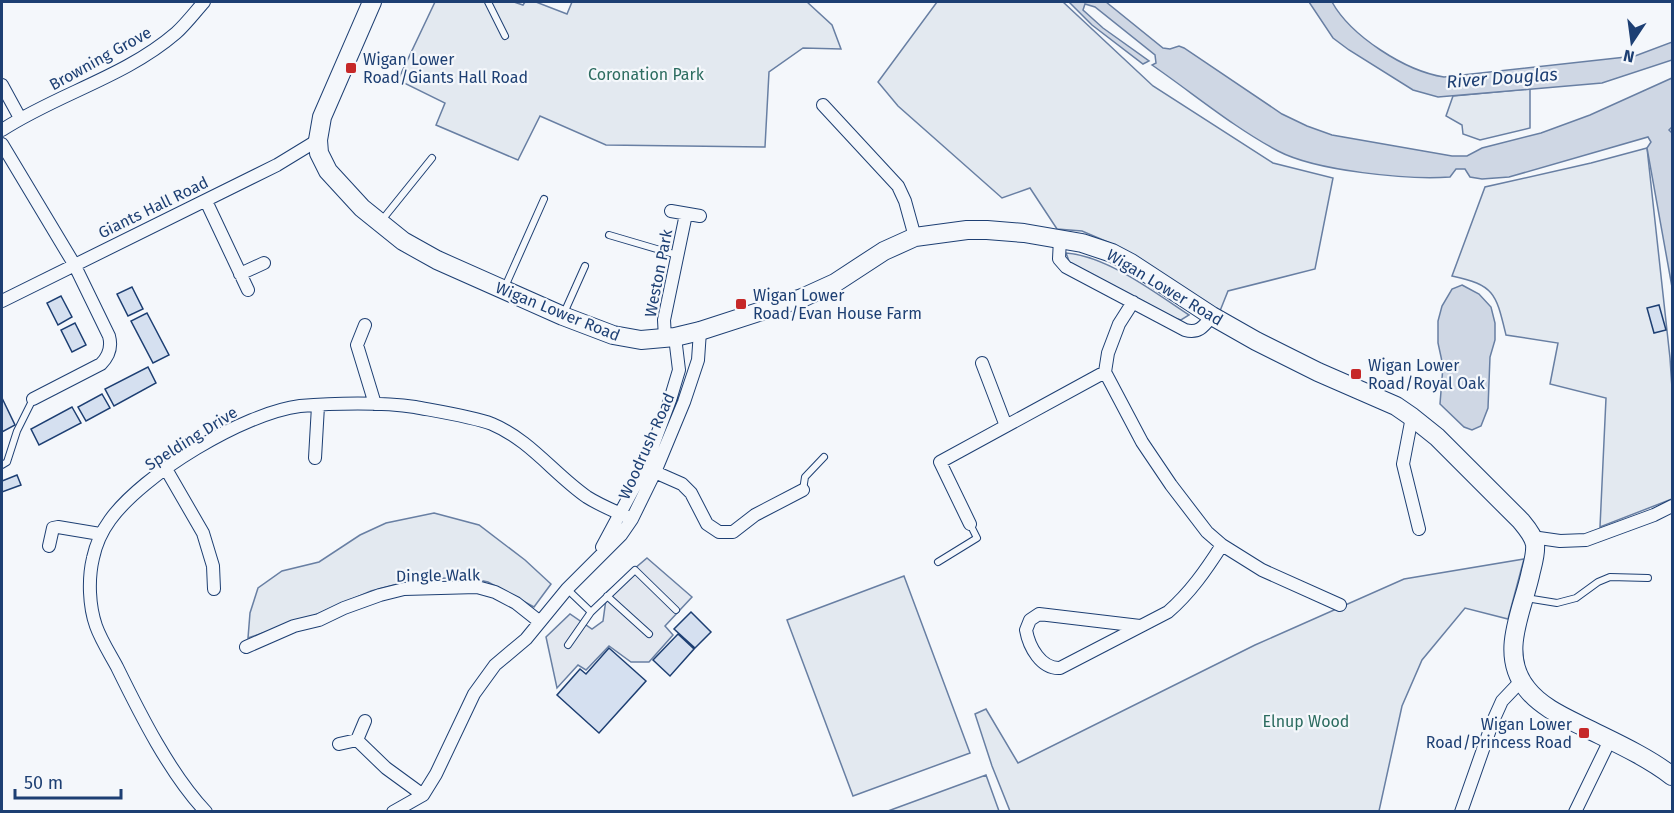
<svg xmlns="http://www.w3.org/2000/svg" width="1674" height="813" viewBox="0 0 1674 813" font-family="'Fira Sans',sans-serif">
<rect width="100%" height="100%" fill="#f4f7fb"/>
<path fill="#e3e9f0" stroke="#687fa3" stroke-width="1.5" d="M435,2h79l9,3 2,-3h11l31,12 5,-12h235l25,23 9,24 -38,-1 -34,24 -4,75 -159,-2 -66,-29 -22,44 -82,-35 9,-22 -47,-23z
M937,2h126l90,84 120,77 60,15 -18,91 -87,22 -8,20 -110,-68 -28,-12 -25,-2 -27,-41 -28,10 -104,-92 -20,-24z
M1530,89v39l-50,12 -17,-6 -1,-9 -16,-9 7,-20z
M1647,148l23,210 2,30v111l-72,28 6,-129 -56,-14 8,-41 -52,-8c-10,-41 -11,-50 -54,-59l33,-89 106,-24z
M1066,253c41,3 88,39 123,62l-8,5 -7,-2 -100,-52 -5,-5z
M434,513l45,12 46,35 26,24 -17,23 -46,-25 -14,-3 -10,-2 -51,3 -42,11 -58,25 -65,22 2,-25 8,-25 24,-17 37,-9 41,-27 26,-12z
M1524,559l-16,60 -43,-11 -43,52 -20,46 -23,105h-369l-18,-45 -17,-52 11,-5 32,54 237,-118 149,-66z
M904,576l66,177 -117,43 -66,-176z
M986,775l13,36h-111z"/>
<path fill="#e3e8f0" stroke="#687fa3" stroke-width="1.5" d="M647,558l45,39 -27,29 8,9 -24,27h-18l-22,-16 -23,24 -8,-5 -21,23 -11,-51 24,-23 22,15 11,-8 4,-29z"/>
<path fill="#cfd7e4" stroke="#687fa3" stroke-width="1.5" d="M1069,2h37l57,46 7,1 9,-3 5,2 98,66 25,12 25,9 120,21h15l15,-8 59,-15 49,-18 82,-37v49l-3,3 3,3v154l-25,-139 4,-6 -3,-5 -139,40 -27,2 -12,-2 -5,-8h-9l-6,8c-42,3 -134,-6 -172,-26 -45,-24 -84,-57 -126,-86l4,-2 -1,-8 -60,-48 -10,-3 -2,6 20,18 46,33 -6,3 -51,-39z
M1309,2h23c19,34 73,69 112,75l191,-21 37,-14v18l-70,23 -164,14 -25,-7 -64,-40 -16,-12z
M1462,285l17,9 12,13 4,16v17l-5,17 -2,51 -7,18 -9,4 -8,-3 -24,-23 3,-38 -5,-23v-22l4,-15 10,-17z"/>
<path fill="#d5e0f0" stroke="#1d3f73" stroke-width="1.5" d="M132,287l11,22 -15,7 -11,-22z
M61,296l11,21 -14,8 -11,-22z
M1659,305l7,25 -12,3 -7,-25z
M147,313l22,42 -16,8 -22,-42z
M75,323l11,22 -14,7 -11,-22z
M148,367l8,16 -42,23 -9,-17z
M102,394l8,14 -24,13 -8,-14z
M2,398l13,27 -13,7z
M72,407l9,16 -42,22 -8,-16z
M17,475l4,10 -19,7v-11z
M691,612l20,20 -16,16 -21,-19z
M678,634l16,15 -24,27 -17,-16z
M609,648l37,33 -47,52 -42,-38 23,-26 6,5z"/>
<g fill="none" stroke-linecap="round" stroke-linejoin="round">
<defs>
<path id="service" d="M488,2l17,34
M382,220l50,-62
M609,235l68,20
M504,289l40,-90
M564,313l21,-47
M2,465l5,-3 10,-31 16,-32
M803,490l2,-13 19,-20
M938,562l39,-24 -7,-14
M567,589l24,23 44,-42 41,40
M607,596l42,38
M1526,598l31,5 19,-5 22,-16 12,-5 38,1
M568,645l23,-33"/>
<path id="minor" d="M2,85l18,33
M823,105l75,81 7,15 10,36
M2,130c55,-36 123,-53 174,-97 10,-9 19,-21 28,-31
M2,144l72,120 35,72c3,11 0,20 -8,28l-68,35
M206,201l42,89
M671,211l29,5
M1060,239l-1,20 7,8 119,63c14,4 19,-4 27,-14
M240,274l24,-11
M2,301l275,-136 41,-25
M1133,302l-14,22 -11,29 -3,19 37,70 29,43 36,47 15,13 40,25 78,35
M365,325l-8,20 18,59
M665,338l-1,-18 22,-106
M982,363l24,63
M1412,417l-9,47 16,65
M315,458l3,-52
M166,469l37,64 10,33 1,23
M648,469l34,15 9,9 16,31 12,8h14l22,-17 48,-25
M970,524l-30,-62 165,-90
M1532,537l28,4 26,-1 68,-25 18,-9
M49,546l4,-18 5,-1 42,7
M602,547l43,-80 25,-67 9,-30 -4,-33
M1140,626l-101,-12 -9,6 -4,10c3,17 15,39 34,38l108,-56c22,-19 38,-42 54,-67
M246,647l48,-21 25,-6 25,-12 36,-13 24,-6 73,-2 18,5 21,11 24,19
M365,721l-8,19 29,28 37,27
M339,744l18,-4
M206,812c-36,-38 -66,-98 -89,-145 -7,-13 -16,-27 -21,-41 -7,-20 -8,-47 -3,-68 3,-14 9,-27 17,-38 33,-46 134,-107 190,-114 33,-3 83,-4 115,1 21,4 59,10 77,17 38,16 62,50 95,73 14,9 30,15 45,22
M393,812l30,-17 13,-21 38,-80 21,-29 31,-26 41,-50 54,-54 11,-16 23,-47 29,-70 14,-42 2,-29
M1461,812l32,-91 9,-20 19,-20
M1575,812l35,-72"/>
<path id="secondary" d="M372,2l-50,115 -4,23 1,13 9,18 34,37 41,33 34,19 126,56 50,19 28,5 34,-3 25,-6 102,-33 33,-15 49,-32 31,-14 52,-7h20l37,3 58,10 30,10 19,10 81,53 44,25 62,31 78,34 16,11 25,20 84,84c5,6 12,14 14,23 1,9 -2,19 -4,27 -8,40 -33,82 -4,118 14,18 37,28 57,38 30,15 62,29 88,49"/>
</defs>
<use href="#service" stroke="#1d3f73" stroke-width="8"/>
<use href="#minor" stroke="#1d3f73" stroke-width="14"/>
<use href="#secondary" stroke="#1d3f73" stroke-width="20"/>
<use href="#service" stroke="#f4f7fb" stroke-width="6"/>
<use href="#minor" stroke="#f4f7fb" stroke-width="12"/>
<use href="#secondary" stroke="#f4f7fb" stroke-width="18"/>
</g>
<g fill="#c62828" stroke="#f4f7fb" stroke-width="2">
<rect x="345" y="62" width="12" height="12" rx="3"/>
<rect x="735" y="298" width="12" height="12" rx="3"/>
<rect x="1350" y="368" width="12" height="12" rx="3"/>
<rect x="1578" y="727" width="12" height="12" rx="3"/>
</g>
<g text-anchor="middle" stroke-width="4.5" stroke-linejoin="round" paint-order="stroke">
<g font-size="16" fill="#1d3f73" stroke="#f4f7fb">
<text transform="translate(100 58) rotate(-29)" y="6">Browning Grove</text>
<text transform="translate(153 207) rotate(-26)" y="6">Giants Hall Road</text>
<text transform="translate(658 273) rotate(-79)" y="6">Weston Park</text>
<text transform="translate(1165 287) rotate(31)" y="6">Wigan Lower Road</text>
<text transform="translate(558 311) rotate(22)" y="6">Wigan Lower Road</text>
<text transform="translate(191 438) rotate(-32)" y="6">Spelding Drive</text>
<text transform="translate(646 446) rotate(-66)" y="6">Woodrush Road</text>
<text transform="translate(438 575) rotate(-1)" y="6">Dingle Walk</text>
</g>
<g font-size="16" fill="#1d3f73" stroke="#f4f7fb" text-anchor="start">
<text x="363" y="65">Wigan Lower<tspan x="363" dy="18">Road/Giants Hall Road</tspan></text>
<text x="753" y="301">Wigan Lower<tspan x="753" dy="18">Road/Evan House Farm</tspan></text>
<text x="1368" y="371">Wigan Lower<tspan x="1368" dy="18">Road/Royal Oak</tspan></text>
<text x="1572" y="730" text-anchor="end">Wigan Lower<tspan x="1572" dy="18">Road/Princess Road</tspan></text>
</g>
<g font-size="16" fill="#2c6c60" stroke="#f4f7fb">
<text x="646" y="80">Coronation Park</text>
<text x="1306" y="727">Elnup Wood</text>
</g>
<g font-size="18" font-style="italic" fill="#1d3f73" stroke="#f4f7fb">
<text transform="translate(1502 78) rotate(-4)" y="6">River Douglas</text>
</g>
</g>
<rect width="1674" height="813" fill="none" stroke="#1d3f73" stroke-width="6"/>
<g transform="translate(1632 42) rotate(193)" stroke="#f4f7fb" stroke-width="4.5" paint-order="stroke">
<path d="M0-4.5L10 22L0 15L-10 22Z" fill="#1d3f73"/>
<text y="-9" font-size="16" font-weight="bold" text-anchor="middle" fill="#1d3f73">N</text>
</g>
<path d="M15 789v9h106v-9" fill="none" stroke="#1d3f73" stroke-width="3"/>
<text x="24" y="789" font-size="18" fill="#1d3f73" stroke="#f4f7fb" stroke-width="4.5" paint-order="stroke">50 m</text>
</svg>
